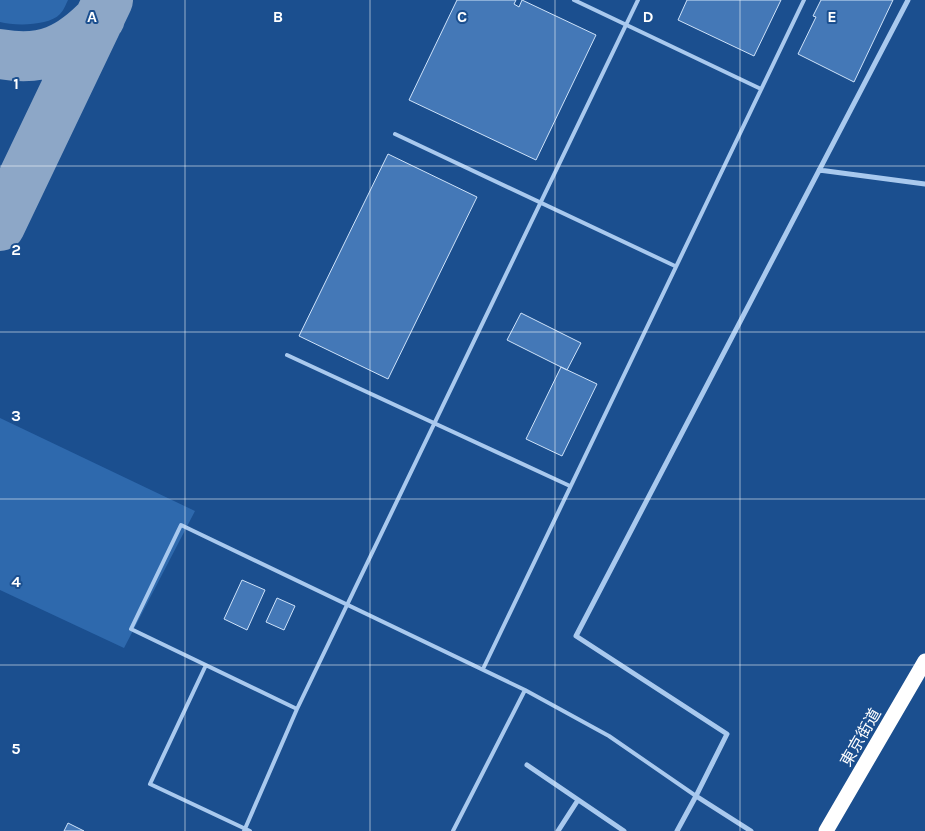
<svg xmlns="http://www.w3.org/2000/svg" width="925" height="831" viewBox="0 0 925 831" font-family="Karla,'Noto Sans JP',sans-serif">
<rect width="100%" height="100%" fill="#1b4f8f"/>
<path fill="#2e69ad" d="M0,0h68c-2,4 -4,10 -8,14 -11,12 -45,12 -60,8z
M0,418l195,93 -71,137 -124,-58z"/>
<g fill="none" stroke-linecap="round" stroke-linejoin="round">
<path stroke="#8da7c7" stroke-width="50" d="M0,54c44,8 70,-5 100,-36
M0,226l108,-226"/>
</g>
<path fill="#4478b7" stroke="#cfe3fa" d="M457,0h59l-2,4 5,3 3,-7 74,35 -60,125 -127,-60z
M687,0h94l-27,56 -76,-36z
M821,0h72l-39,82 -56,-28 18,-37 -3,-1z
M388,154l89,43 -89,182 -89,-43z
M521,313l60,30 -14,27 -60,-30z
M561,367l36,17 -35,72 -36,-17z
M242,580l23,10 -18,40 -23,-11z
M277,598l18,8 -11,24 -18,-8z
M68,823l16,8h-20z"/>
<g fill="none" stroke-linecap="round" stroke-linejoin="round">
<path stroke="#a9c9ee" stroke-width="4" d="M574,0l187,89
M395,134l280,132
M287,355l283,131
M206,665l-56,119 100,47
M483,669l321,-669
M297,709l-166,-80 50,-104 344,165 84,46 87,60
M244,831l53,-122 341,-709
M453,831l72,-141"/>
<path stroke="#a9c9ee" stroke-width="5" d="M819,170l106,14
M527,765l97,66
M558,831l20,-31
M677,831l19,-35
M751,831l-55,-35 31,-62 -151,-98 332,-636"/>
<path stroke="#fff" stroke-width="15" d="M826,831l99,-170"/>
</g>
<path fill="none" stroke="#fff" stroke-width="1" stroke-opacity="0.55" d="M185,0v831M370,0v831M555,0v831M740,0v831M0,166h925M0,332h925M0,499h925M0,665h925"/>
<g text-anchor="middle" stroke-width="4" stroke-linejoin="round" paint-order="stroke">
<g font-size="16" fill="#fff" stroke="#1b4f8f">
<text transform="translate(860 737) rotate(-60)" y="6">東京街道</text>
</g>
</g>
<g font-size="16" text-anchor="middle" font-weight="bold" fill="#fff" stroke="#1b4f8f" stroke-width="4" stroke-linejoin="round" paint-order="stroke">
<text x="92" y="22">A</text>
<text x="278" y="22">B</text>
<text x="462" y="22">C</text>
<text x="648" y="22">D</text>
<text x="832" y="22">E</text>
<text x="16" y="89">1</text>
<text x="16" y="255">2</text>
<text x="16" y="421">3</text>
<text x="16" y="587">4</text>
<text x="16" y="754">5</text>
</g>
</svg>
